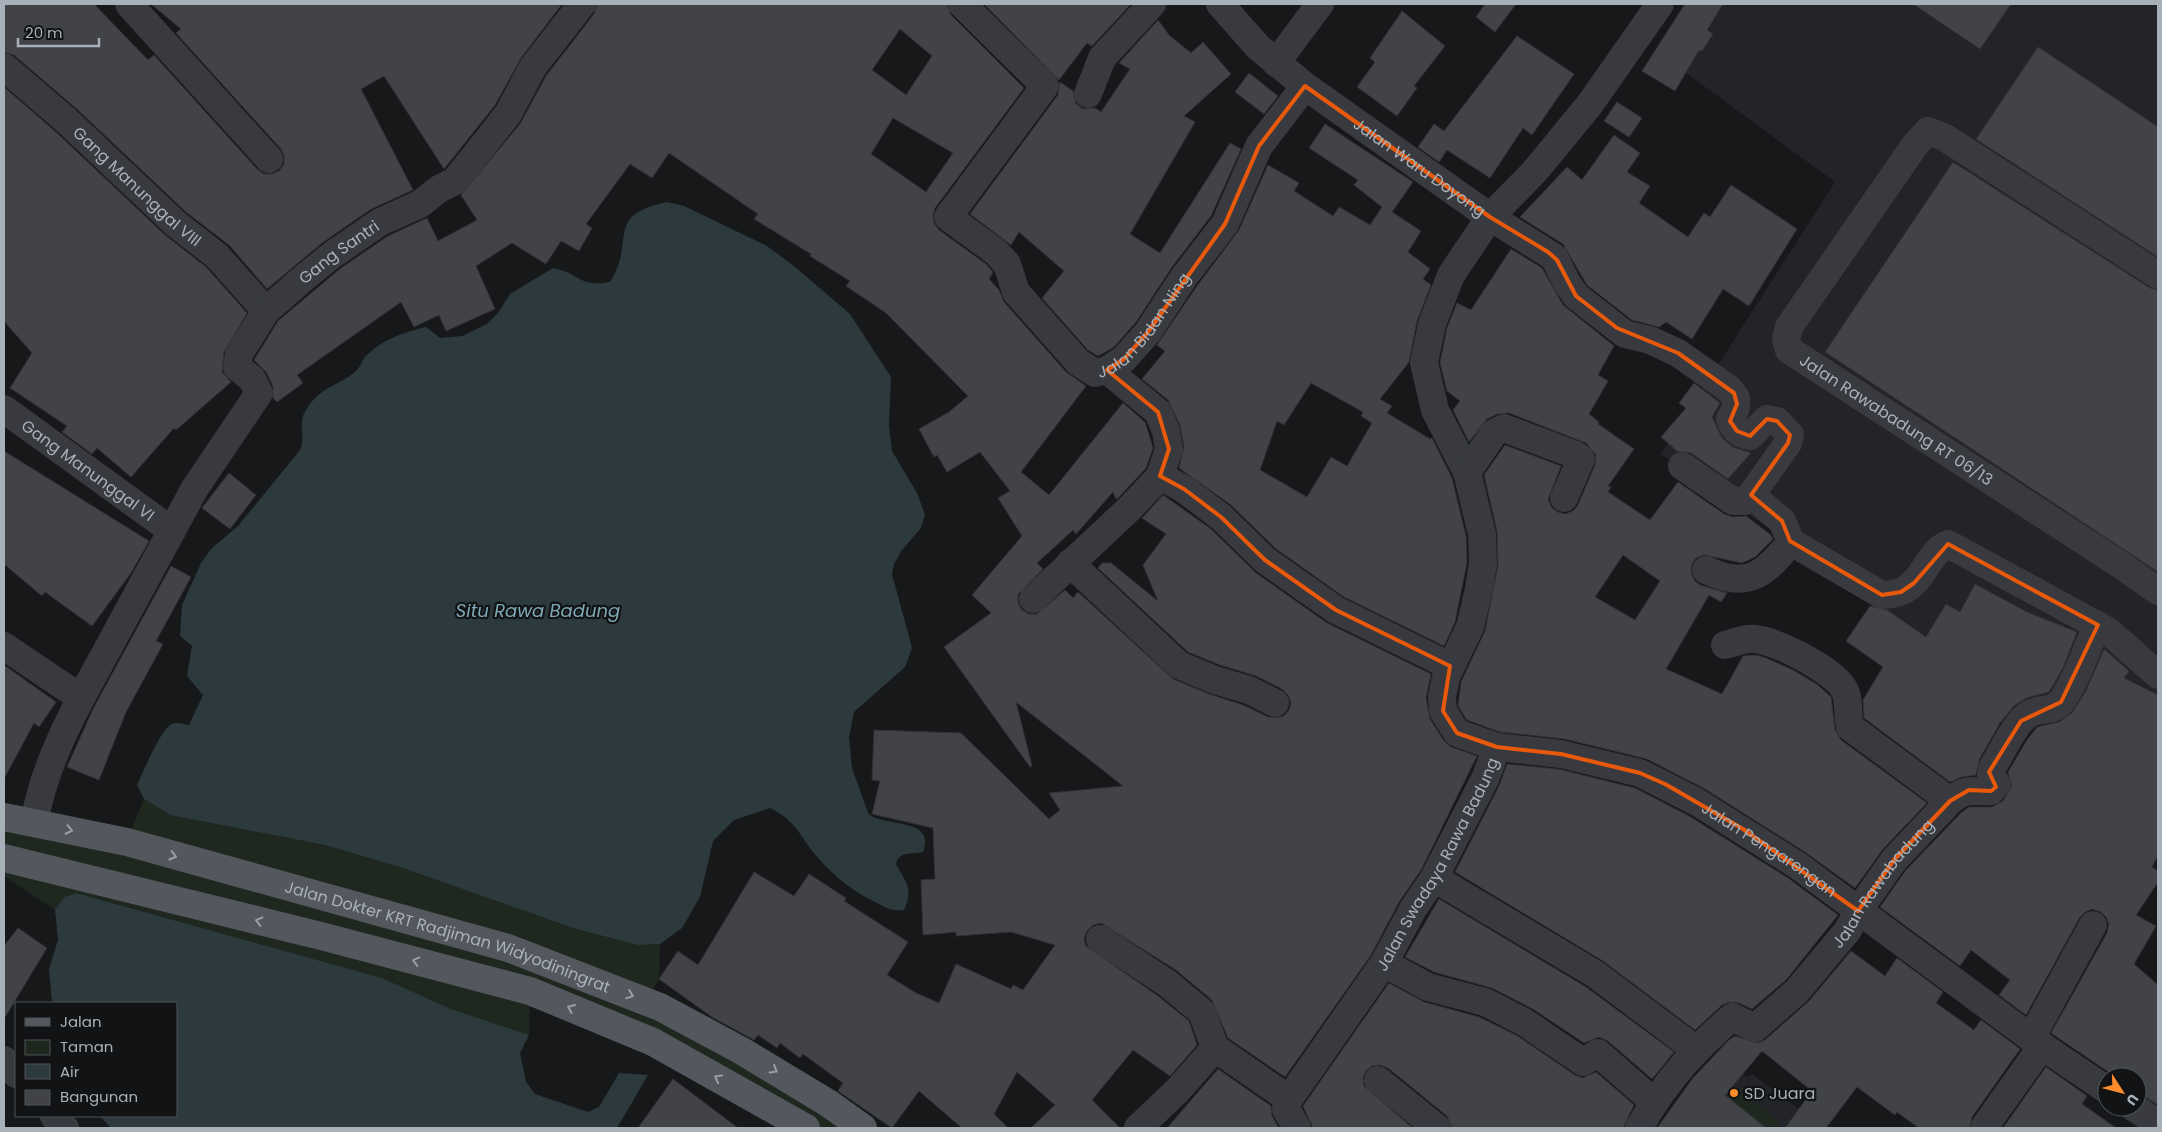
<svg xmlns="http://www.w3.org/2000/svg" width="2162" height="1132" viewBox="0 0 2162 1132" font-family="Poppins,sans-serif">
<rect width="100%" height="100%" fill="#171819"/>
<path fill="#232427" d="M1713,4h445v793l-497,-343 174,-272 -164,-120z
M1720,1055l27,22 5,-3 49,37 3,-2 25,19h-155l-7,-5z"/>
<path fill="#1f281f" d="M144,799l26,16 155,30 75,22 176,62 62,16 22,-1 -1,35 -13,22 217,127h-57l-276,-136 -1,43 -78,-26 -69,-31 -306,-85 -12,4 -9,13 -51,-34v-59l122,25z
M1732,1085l48,38 -4,5h-73l-2,-2z"/>
<path fill="#2c3a3e" d="M667,202l17,4 83,40 28,21 55,47 41,63 -2,48 3,26 25,42 8,22 -4,13 -19,22 -8,14 -2,10 20,74 -7,19 -51,45 -5,25 3,31 16,45c13,15 69,3 55,39 -12,3 -23,-2 -27,12 10,19 18,24 8,46 -12,2 -19,-3 -29,-8 -21,-10 -39,-24 -55,-42 -20,-21 -20,-37 -50,-52l-36,12 -21,21 -13,56 -18,31 -22,16 -22,1 -62,-16 -176,-62 -75,-22 -155,-30 -26,-16 -7,-14c6,-13 23,-53 33,-60 6,-4 13,-1 19,0l14,-30 -16,-19 5,-30 -12,-10 2,-31 19,-42 11,-15 26,-22 62,-76c6,-14 -3,-27 6,-40 16,-26 33,-23 51,-40 3,-3 5,-9 8,-13 16,-17 39,-25 61,-30l14,11 22,-2 25,-12 11,-11 12,-19 43,-26c25,4 26,20 57,14 27,-42 -7,-66 57,-80z
M76,893l306,85 69,31 78,26 -9,18 6,29 9,12 53,18 11,-5 20,-34 29,2 -31,53h-506l-11,-12h76v-113h-124l-3,-34 9,-29 -3,-30 9,-13z"/>
<path fill="#414347" stroke="#313236" fill-rule="evenodd" d="M4,4h90l54,56 6,-5 103,114 7,5h8l7,-3 5,-7v-8l-3,-7 -105,-116 5,-4 -30,-25h411l-41,54 -26,47 -51,64 -60,-93 -23,13 52,101 -42,19 -49,34 -55,46 -38,-44 -43,-33 -108,-102 -64,-55 -10,-3z
M597,4h350l4,11 73,73 -89,120 -2,7 1,8 5,7 47,34 7,8 -4,7 10,11 5,12 62,70 20,14 -65,86 28,23 74,-92 22,19 8,26 -7,20 -27,29 -3,2 -3,-7 -37,42 -3,-4 -36,33 6,6 -25,25v8l3,7 8,5h8l28,-24 8,8 5,-6 95,87 36,15 34,11 25,12 8,1 8,-2 5,-6 2,-7 -3,-8 -6,-6 -26,-13 -36,-11 -32,-13 -90,-84 4,-5h9l47,38 -15,-36 23,-31 -24,-16 21,-23 48,34 45,44 71,50 104,51 -5,24 4,21 14,22 7,6 26,9 -56,114 -22,32 -28,53 -86,122 -57,-39 -16,-38 -36,-30 -75,-47 -8,2 -6,6 -3,8 2,7 72,50 31,25 8,24 -27,31 -37,-26 -41,50 28,28h-89l24,-23 -38,-33 -23,42 14,14h-46l-43,-37 -27,37 -54,-37 5,-8 -40,-29 -3,4 -20,-15 -3,5 -19,-13 -4,5 -42,-23 -53,-38 19,-28 20,14 56,-93 40,24 15,-22 37,24 -2,3 64,41 -21,33 29,18 23,10 17,-39 55,25 2,-4 10,5 32,-45 -44,-13 -55,4v-4l-33,3 -2,-55 14,-1 -2,-51 -61,-14 8,-33 -8,-1 2,-50 87,3 88,86 11,-9 -11,-17 74,-7 -107,-84 16,64 -2,1 -86,-120 47,-34 -19,-18 50,-59 -24,-38 12,-7 -30,-39 -33,20 -10,-17 -3,2 -15,-28 30,-17 19,-16 -82,-83 -40,-27 4,-5 -40,-25 1,-2 -57,-35 4,-5 -89,-61 -17,25 -22,-14 -44,60 6,4 -13,23 -18,-10 -15,23 -34,-21 -36,23 19,43 -49,22 -7,-16 -25,12 -13,-25 -104,73 6,8 -26,19 -4,-4v-12l-7,-14 -12,-12 24,-39 63,-53 47,-32 39,-18 11,23 39,-21 -16,-25 59,-71 26,-48 48,-62zM900,29l32,27 -26,39 -34,-25zM893,118l60,35 -27,39 -55,-38z
M984,4h147l-39,42 -5,-3 -28,37z
M1485,4h31l-21,28 -19,-15z
M1685,4h38l-16,26 6,4 -11,17 -3,-1 -24,41 -33,-20z
M1913,4h98l-31,45z
M1402,11l43,35 -31,40 3,2 -20,28 -40,-29 18,-25 -5,-4z
M1158,20l11,15 22,18 12,-11 28,32 -47,42 11,6 -65,112 30,19 70,-110 11,6 -30,67 -39,51 -36,55 -22,25 -16,9 -10,-6 -46,-52 22,-27 -45,-39 -8,13 -41,-31 88,-119 2,-13 13,9 3,13 7,5 12,-1 6,4 29,-43 -11,-6z
M1517,36l57,38 -42,61 -9,-7 -33,50 -43,-28 -8,12 -21,-15 16,-23 10,7z
M2038,47l120,80v130l-182,-118z
M1249,73l29,23 -14,18 -29,-22z
M4,87l53,46 108,102 41,32 41,46 -23,39 -2,20 9,10 -55,48 -2,-2 -43,49 -34,-29 -5,6 -30,-22 5,-6 -57,-38 22,-35 -28,-32z
M1617,102l25,16 -13,19 -25,-16z
M1325,124l88,58 -21,30 29,19 -13,21 22,17 -7,10 8,6 -14,36 -8,41 -29,37 12,7 -5,7 43,26 2,-1 20,40 14,58 1,26 -12,60 -11,24 -100,-49 -69,-49 -44,-43 -52,-37 5,-21 -4,-22 -12,-25 -26,-21 23,-28 -8,-6 40,-59 42,-56 29,-65 31,18 -5,8 39,25 6,-9 31,18 12,-18 -28,-22 4,-5 -49,-32zM1311,383l52,29 -2,4 11,7 -25,43 -16,-9 -24,40 -47,-27 17,-49 7,4z
M1614,135l26,18 -13,19 23,14 -11,17 49,34 16,-24 6,4 21,-32 66,44 -48,77 -26,-17 -31,50 -26,-17 -7,5 -27,-7 -45,-35 -24,-41 -43,-27 47,-50 15,13z
M1953,162l197,126 8,2v282l-333,-220z
M1511,249l31,19 21,37 51,41 -16,29 10,6 -19,33 10,8 -1,2 36,25 -26,37 3,1 -3,5 42,28 28,-38 46,32 9,3 13,-1 25,19 2,4 -18,18 -13,6 -38,-8 -8,3 -4,6 -1,8 3,8 6,5 27,8 -6,9 -12,-7 -43,74 56,25 21,-38 13,-1 10,3 27,12 25,15 13,12 4,33 6,10 86,63 -44,46 -28,39 -50,-36 -100,-63 -58,-30 -82,-20 -65,-7 -33,-12 -9,-14 3,-24 24,-51 13,-66 -1,-34 -13,-56 21,-30 56,21 -13,33 4,9 6,4 7,2 8,-3 5,-6 17,-40 1,-10 -10,-12 -77,-30 -12,1 -10,5 -18,23 -16,-32 7,-9 -13,-10 -7,-28 7,-35 10,-25 14,7zM1623,555l37,26 -25,39 -40,-23z
M1694,383l26,20 -8,14 10,21 11,9 18,6 -23,26 -37,-26 -14,-2 -16,-14 25,-29 -7,-5z
M4,451l145,90 -18,32 -39,53 -47,-34 -3,4 -38,-32z
M229,473l27,22 -26,34 -28,-21z
M171,566l20,11 -35,64 7,3 -37,68 -27,68 -32,-13 26,-58z
M1975,584l52,28 50,20 -14,36 -14,24 -23,6 -12,8 -14,17 -21,37 -3,15 -14,2 -12,5 -86,-64 -1,-18 20,-33 -37,-26 24,-35 17,4 39,27 20,-33 14,8z
M2104,649l25,22 -5,7 34,17v160l-6,12 6,4v11l-22,33 20,11 -22,38 24,21v120l-21,-13v-15h-21l-65,-44 56,-100 2,-9 -3,-7 -5,-5 -9,-3 -7,3 -5,5 -54,98 -27,-20 11,-15 -39,-30 -11,16 -80,-59 26,-37 55,-57 8,-6h23l11,-6 9,-15 -4,-14 19,-32 10,-13 22,-5 13,-9 14,-22z
M4,665l52,37 -17,25 -5,-4 -30,56z
M1507,764l51,5 77,19 54,28 99,62 50,37 -52,65 -34,29 -13,-6 -10,-1 -7,3 -27,25 -92,-69 -148,-89 44,-86z
M1439,899l147,88 88,65 -22,27 -44,-38 -9,-4 -15,6 -51,-34 -41,-21 -58,-16 -29,-15z
M18,928l29,20 -43,71v-73z
M1851,951l34,25 12,-18 46,34 -7,11 38,27 7,-10 39,29 -48,68 -2,11h-51l-22,-16 -2,3 -38,-28 -31,41h-41l27,-37 -50,-40 -37,44 41,33h-109l36,-50 35,-37 7,-5 22,7 8,-3 44,-39z
M1389,983l35,19 55,15 37,18 59,40 8,3 13,-6 38,33 -11,23h-171l-5,-12 -59,-48 -8,-3 -8,1 -6,5 -3,7 1,8 49,42h-100l-10,-22z
M2046,1067l41,29 -5,8 34,24h-113z
M1218,1069l53,37 1,10 7,12h-112z
M673,1079l65,49h-100z"/>
<g fill="none" stroke-linecap="round" stroke-linejoin="round">
<g stroke="#383a3f" stroke-width="28">
<path d="M129,4l140,155"/>
<path id="s1" d="M962,4l83,82 -97,131 48,35 11,12 9,28 62,70 17,11 12,-3 17,-11 24,-27 36,-55 41,-53 34,-78 46,-60"/>
<path id="s2" d="M1220,4l38,43 47,39 185,131 64,40 13,26 9,13 41,32 8,6 25,6 28,13 51,36 7,9v10l-6,11c3,10 10,16 20,17l17,-17 10,2 13,14 -2,8 -37,52 -7,6h-11l-51,-35"/>
<path id="s3" d="M1660,4l-70,100 -55,67 -45,46 -39,58 -19,49 -8,39 11,47 32,62 15,62 1,29 -4,26 -9,38 -24,50 -4,20 1,14 14,22 40,14 64,7 79,19 57,29 100,63 245,181 65,44"/>
<path d="M1276,63l44,-59"/>
<path id="s4" d="M4,67l63,54 109,103 41,32 49,55"/>
<path d="M1088,94l14,-36 50,-54"/>
<path id="s5" d="M2158,275l-214,-138 -16,-6 -13,14 -126,182 -3,12 3,11 335,217 34,24"/>
<path id="s6" d="M4,409l168,122"/>
<path d="M1467,472l27,-39 10,-5 72,27 5,4 -17,39"/>
<path d="M1160,476l24,13 37,28 44,43 71,50 114,56"/>
<path d="M1751,495l31,26 9,21 91,53c42,1 41,-41 66,-51l160,87 50,44"/>
<path d="M1070,563l109,102 36,15 34,10 26,13"/>
<path d="M1706,570c42,20 59,4 85,-28"/>
<path d="M1033,599l97,-91 30,-32 9,-27 -3,-18 -8,-19 -51,-42"/>
<path d="M1725,645c8,-2 15,-5 23,-6 22,-3 85,31 96,50 6,10 3,26 6,38l100,74"/>
<path id="s7" d="M4,646l77,52 114,-210 64,-95 -7,-14 -15,-12 2,-13 27,-43 34,-30 32,-26 48,-33 40,-18 19,-15 16,-8 53,-67 25,-47 49,-63"/>
<path d="M34,823c8,-45 26,-85 47,-125"/>
<path d="M1434,878l161,96 100,75"/>
<path d="M1100,939l67,44 35,29 13,36"/>
<path d="M1384,963l44,24 57,15 39,20 59,40 15,-9 56,49"/>
<path d="M2031,1038l62,-113"/>
<path d="M1215,1048l74,51"/>
<path d="M4,1060l12,14"/>
<path d="M1378,1080l59,48"/>
<path d="M2133,1107l25,16"/>
<path d="M54,1116l11,12"/>
<path d="M1985,1126l57,-80"/>
<path d="M1138,1128l40,-38 37,-42"/>
<path id="s8" d="M1297,1128l-11,-19 3,-10 95,-136 29,-54 21,-31 51,-99 12,-32"/>
<path id="s9" d="M1639,1128c26,-46 54,-77 93,-111l23,11 42,-37 51,-61 10,-19 36,-51 56,-59c16,-14 22,-9 41,-10l6,-7 -6,-9 1,-7c9,-14 23,-46 37,-54 10,-6 24,-2 32,-12 17,-23 24,-52 37,-77"/>
</g>
<g stroke="#54585e" stroke-width="28">
<path id="s10" d="M4,817l123,25 381,106 152,59 82,44 86,52 35,25"/>
<path d="M4,858l317,78 209,55 123,51 153,86"/>
</g>
</g>
<defs><path id="oneway-chevron" d="M-2-3.5L2.5 0L-2 3.5" fill="none" stroke-width="1.6" stroke-linecap="round" stroke-linejoin="round" transform="scale(1.25)"/></defs>
<g stroke="#979fa8">
<use href="#oneway-chevron" transform="translate(69 830) rotate(12)"/>
<use href="#oneway-chevron" transform="translate(173 856) rotate(16)"/>
<use href="#oneway-chevron" transform="translate(259 921) rotate(-166)"/>
<use href="#oneway-chevron" transform="translate(416 961) rotate(-165)"/>
<use href="#oneway-chevron" transform="translate(630 995) rotate(21)"/>
<use href="#oneway-chevron" transform="translate(571 1008) rotate(-157)"/>
<use href="#oneway-chevron" transform="translate(774 1070) rotate(31)"/>
<use href="#oneway-chevron" transform="translate(718 1078) rotate(-151)"/>
</g>
<path fill="none" stroke="#e8590c" stroke-width="4" stroke-linejoin="round" d="M1305,86l185,131 58,35 9,8 19,36 41,32 61,25 56,40 3,11 -7,17 7,10 13,5 17,-17 10,2 13,14 -2,8 -37,52 31,26 8,20 92,54 19,-3 13,-9 34,-39 150,81 -37,77 -40,19 -32,51 7,15 -5,4 -22,-1 -19,11 -56,59 -36,51 -115,-82 -78,-45 -25,-11 -79,-19 -64,-7 -40,-14 -14,-22 7,-45 -114,-56 -71,-50 -44,-43 -37,-28 -24,-13 9,-27 -11,-37 -51,-42 17,-11 24,-27 77,-108 34,-78z"/>
<circle fill="#fd8c2b" stroke="#121314" stroke-width="2" cx="1734" cy="1093" r="5"/>
<g text-anchor="middle" stroke-width="4.5" stroke-linejoin="round" paint-order="stroke">
<g font-size="16" fill="#a8b1ba" stroke="#121314">
<text dy="6" stroke="none"><textPath href="#s2" startOffset="259">Jalan Waru Doyong</textPath></text>
<text dy="6" stroke="none"><textPath href="#s4" startOffset="179">Gang Manunggal VIII</textPath></text>
<text dy="6" stroke="none"><textPath href="#s7" startOffset="639">Gang Santri</textPath></text>
<text dy="6" stroke="none"><textPath href="#s1" startOffset="569">Jalan Bidan Ning</textPath></text>
<text dy="6" stroke="none"><textPath href="#s5" startOffset="664">Jalan Rawabadung RT 06/13</textPath></text>
<text dy="6" stroke="none"><textPath href="#s6" startOffset="104">Gang Manunggal VI</textPath></text>
<text dy="6" stroke="none"><textPath href="#s3" startOffset="1166">Jalan Pengarengan</textPath></text>
<text dy="6" stroke="none"><textPath href="#s8" startOffset="311">Jalan Swadaya Rawa Badung</textPath></text>
<text dy="6" stroke="none"><textPath href="#s9" startOffset="365">Jalan Rawabadung</textPath></text>
<text dy="6" stroke="none"><textPath href="#s10" startOffset="460">Jalan Dokter KRT Radjiman Widyodiningrat</textPath></text>
</g>
<g font-size="16" fill="#a8b1ba" stroke="#121314" text-anchor="start">
<text x="1744" y="1099">SD Juara</text>
</g>
<g font-size="18" font-style="italic" fill="#7ea8b7" stroke="#121314">
<text x="538" y="617">Situ Rawa Badung</text>
</g>
</g>
<rect width="2162" height="1132" fill="none" stroke="#a8b1ba" stroke-width="10"/>
<rect x="15" y="1002" width="162" height="115" fill="#121314" stroke="#4e5256"/>
<rect x="25" y="1018" width="25" height="8" fill="#54585e" stroke="#4e5256"/>
<text x="60" y="1027" font-size="15" fill="#a8b1ba">Jalan</text>
<rect x="25" y="1040" width="25" height="15" fill="#1f281f" stroke="#4e5256"/>
<text x="60" y="1052" font-size="15" fill="#a8b1ba">Taman</text>
<rect x="25" y="1064" width="25" height="15" fill="#2c3a3e" stroke="#4e5256"/>
<text x="60" y="1077" font-size="15" fill="#a8b1ba">Air</text>
<rect x="25" y="1090" width="25" height="15" fill="#414347" stroke="#4e5256"/>
<text x="60" y="1102" font-size="15" fill="#a8b1ba">Bangunan</text>
<g transform="translate(2122 1092) rotate(126)"><circle r="24" fill="#121314" stroke="#4e5256"/>
<path d="M0-4L9 19L0 12L-9 19Z" fill="#fd8c2b"/>
<text y="-8" font-size="14" font-weight="bold" text-anchor="middle" fill="#a8b1ba">U</text>
</g>
<path d="M18 38v8h81v-8" fill="none" stroke="#a8b1ba" stroke-width="2.5"/>
<text x="25" y="38" font-size="15" fill="#a8b1ba" stroke="#121314" stroke-width="4" paint-order="stroke">20 m</text>
</svg>
